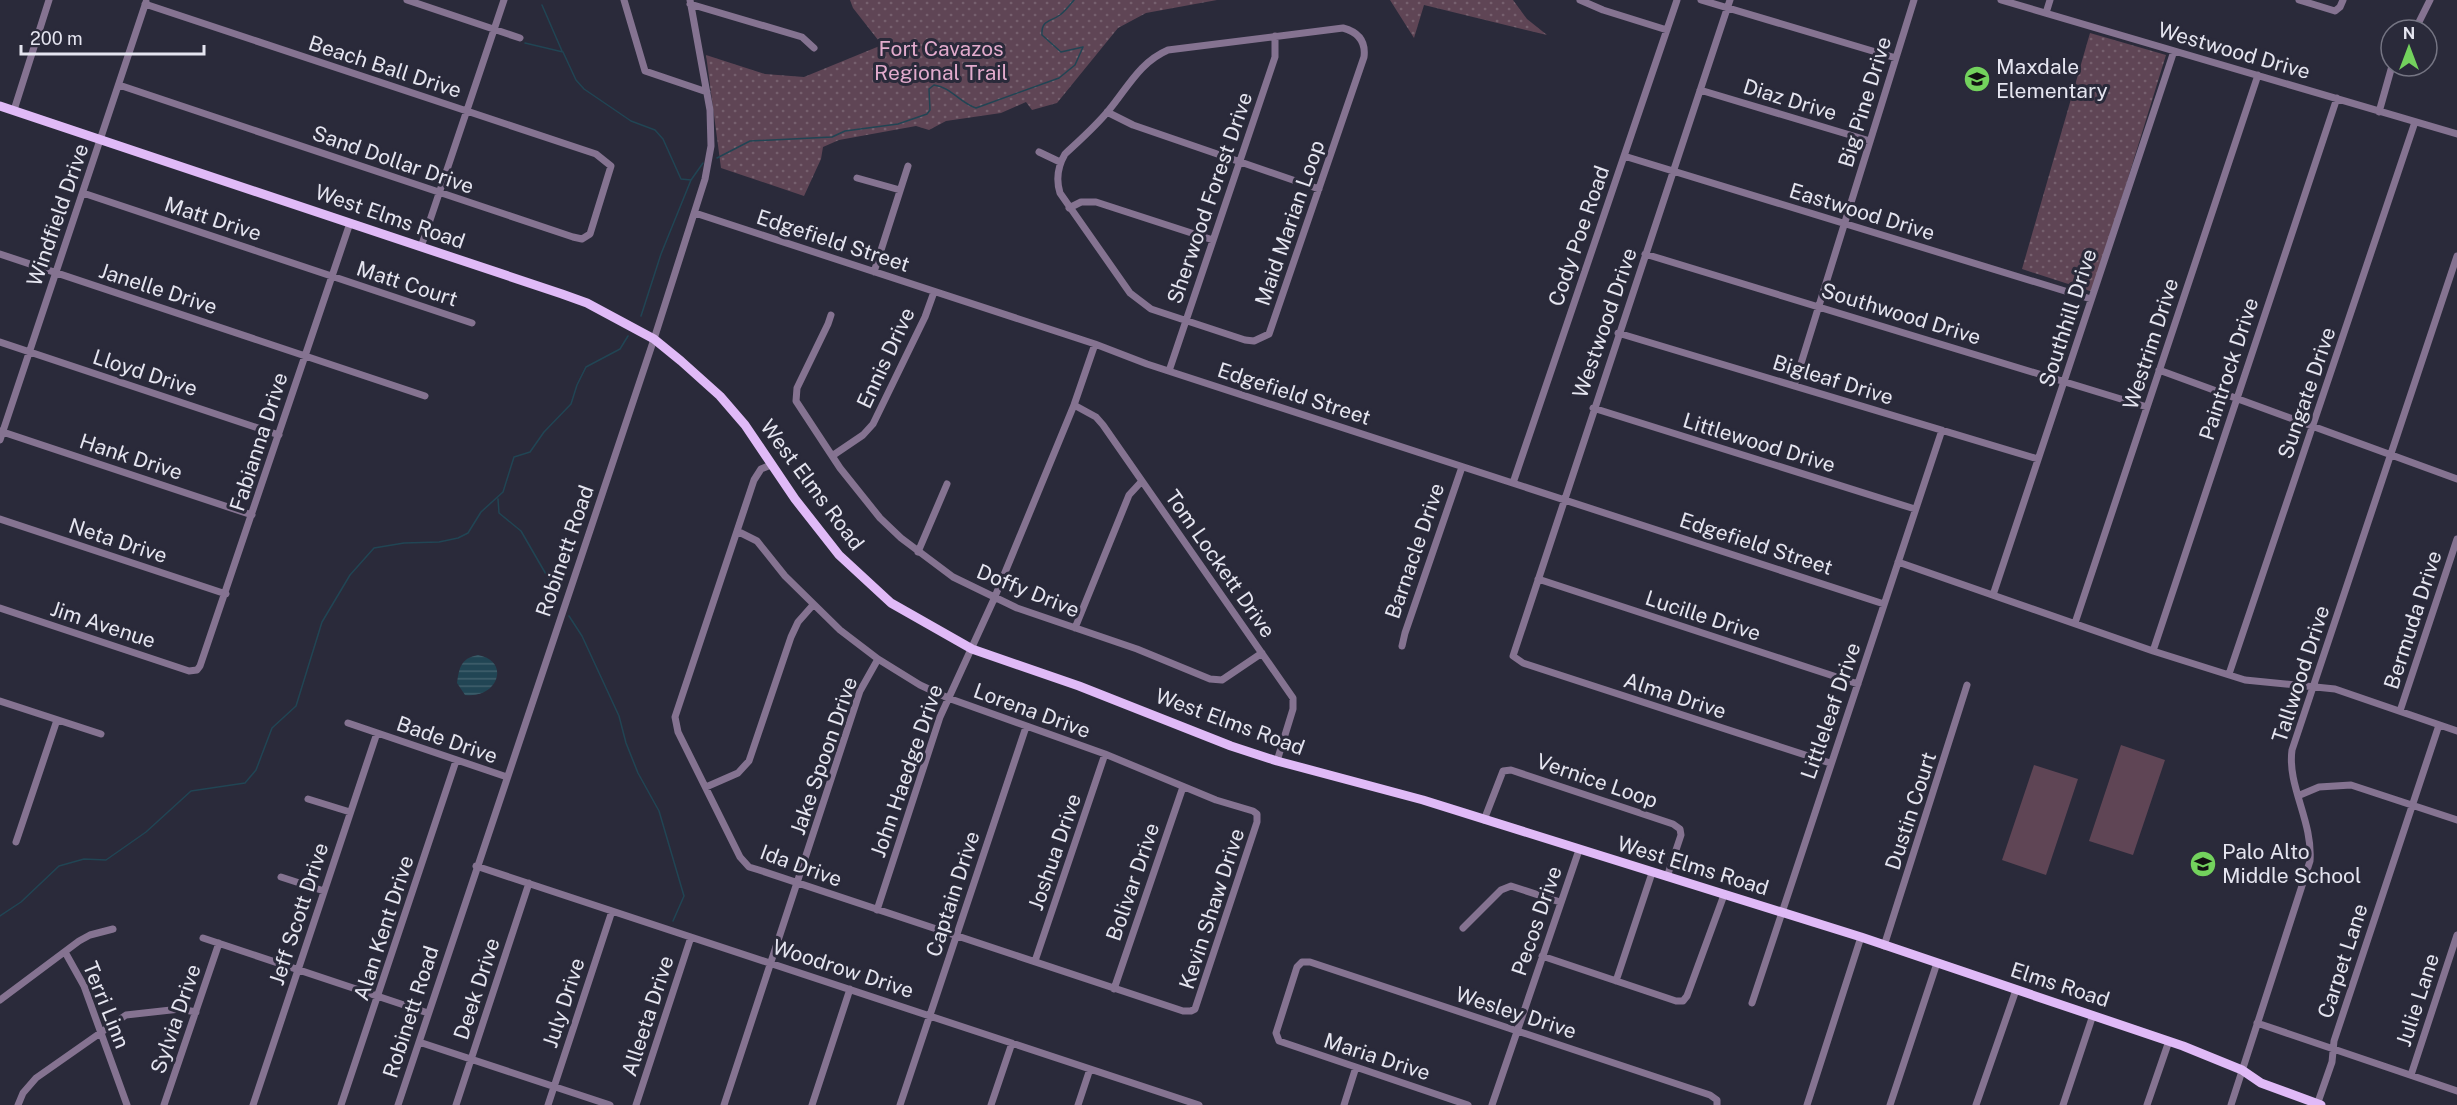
<svg xmlns="http://www.w3.org/2000/svg" width="2457" height="1105" viewBox="0 0 2457 1105" font-family="'Public Sans',sans-serif">
<defs>
<pattern id="park-dots" width="8" height="8" patternUnits="userSpaceOnUse" patternTransform="scale(1.5)"><rect width="8" height="8" fill="#5f4555"/><path d="M2 2h.1M6 6h.1" fill="none" stroke="#76606e" stroke-width="1.8" stroke-linecap="round"/></pattern>
<pattern id="water-rules" width="6" height="5" patternUnits="userSpaceOnUse" patternTransform="scale(1.5)"><rect width="6" height="5" fill="#214554"/><path d="M0 2.5h6" fill="none" stroke="#41606d"/></pattern>
</defs>
<rect width="100%" height="100%" fill="#2a2a3a"/>
<path fill="#5f4555" d="M2121,745l44,15 -32,95 -44,-14z
M2034,765l44,14 -32,96 -44,-15z"/>
<path fill="url(#park-dots)" d="M850,0h367l-71,13 -28,15 -61,75 -25,7 -6,-8 -25,11 -55,8 -17,9 -13,-4 -77,14 -16,7 -2,12 -17,37 -83,-28 -15,-113 59,19 39,3 78,-32 -29,-37z
M1390,0h123l14,19 20,16 -123,-30 -10,33z
M2090,33l76,22 -73,237 -71,-23z"/>
<path fill="url(#water-rules)" d="M478,655c33,6 20,44 -13,40l-8,-12c2,-15 4,-25 21,-28z"/>
<g fill="none" stroke-linecap="round" stroke-linejoin="round">
<path stroke="#214554" stroke-width="1.5" d="M542,5l20,46
M525,43l38,9 13,28 8,9 47,32 24,9 8,9 18,40 10,1 12,-17
M717,158l33,-17 82,-4 13,-6 53,-7 29,-10 3,-4 -1,-21 5,-4c17,2 26,18 42,23l83,-30 16,-13 8,-18 -22,5 -19,-17c-1,-15 8,-13 18,-20 5,-4 10,-10 14,-15
M641,316l20,-62 30,-74
M498,499l1,14 22,18 37,64
M569,616l13,20 37,80 7,27 12,30 21,38 25,85 -11,25
M0,916l21,-14 38,-36 25,-7 22,1 40,-28 45,-41 54,-8 11,-13 16,-42 24,-22 26,-84 28,-47 24,-27 30,-5 35,-1 19,-4 10,-5 13,-21 22,-20 11,-35 16,-5 14,-20 27,-28 6,-19 9,-18 34,-18 8,-13"/>
<path stroke="#857391" stroke-width="7" d="M407,0l113,38
M624,0l21,71 62,21
M1580,0l23,10 64,20
M1701,0l195,58
M1730,0l-217,656 10,7 307,100
M2001,0l456,134
M2299,0l36,11 5,-4 3,-7
M690,4l112,33 12,11
M2046,13l4,-13
M1343,28c15,4 23,13 21,29l-95,277 -15,7 -9,-1 -94,-31 -21,-16 -70,-100c-4,-13 -2,-27 5,-39 15,-14 31,-28 44,-44 19,-23 31,-48 59,-60z
M2415,30l15,-30
M119,85l454,152 9,2 8,-5 21,-68 -15,-12 -451,-150
M1700,90l170,51
M14,110l35,-110
M1107,112l26,13 186,64
M2379,112l13,-46
M1039,152l21,10
M1624,156l467,143
M857,178l43,12
M83,193l389,130
M1069,208l12,-6h15l117,38
M695,213l400,131 52,20 737,240
M421,247l83,-247
M0,254l425,142
M1645,254l502,153
M874,272l34,-106
M831,315l-3,9 -31,64 -1,13 44,67 40,50 21,20 52,39 64,31 120,41 73,30 12,1 40,-27
M1618,333l420,126
M0,342l279,93
M2159,370l298,109
M1169,371l106,-314v-21
M1794,386l120,-386
M1074,405l22,12 7,8 190,273v11l-16,52
M1593,408l322,101
M0,431l252,84
M0,440l146,-438
M832,456l31,-21 10,-11 52,-107 9,-25
M1513,483l164,-483
M0,519l226,75
M737,531l20,10 28,35 55,54 38,29 42,26 28,13 157,56 111,46 37,11 4,3v8l-62,187 -4,2h-8l-424,-141 -10,-3 -9,-10 -62,-125 -3,-15 79,-237 7,-11 10,-4
M918,552l29,-68
M1898,562l255,89 92,29 90,9 122,42
M1538,579l320,105
M1993,595l181,-544
M0,608l189,63 8,-1 3,-4 150,-443
M2075,623l183,-548
M1075,628l54,-133 12,-13
M1402,646l3,-13 57,-166
M2153,651l184,-553
M2229,674l186,-552
M0,701l101,33
M2400,711l57,-172
M348,723l159,54
M706,787l32,-14 11,-12 42,-124 7,-15 15,-17
M2300,795l19,-8 32,-2 106,35
M308,799l42,13
M1484,820l19,-49 8,-1 162,54 7,5 1,6 -14,42
M16,842l41,-122
M476,866l723,239
M281,877l43,14
M877,910l63,-193 54,-118 80,-194 21,-61
M1463,928l38,-38 10,-4 49,16
M203,938l225,75
M1884,946l83,-261
M65,952l19,34 43,119
M1542,956l134,45h7l4,-5 37,-101
M1035,961l70,-207
M1616,981l36,-108
M1114,989l69,-202
M0,1000l79,-59 11,-6 23,-6
M1752,1003l190,-573
M2257,1023l200,68
M419,1042l191,63
M2411,1075l46,-140
M18,1105l5,-12 13,-15 90,-63 54,-6 16,3
M164,1105l55,-162
M253,1105l124,-372
M341,1105l115,-344
M398,1105l256,-766 51,-160 6,-33 -1,-36 -20,-110
M456,1105l73,-222
M548,1105l64,-194
M636,1105l55,-168
M724,1105l136,-414 18,-32
M812,1105l38,-116
M900,1105l126,-378
M991,1105l21,-62
M1078,1105l12,-36
M1344,1105l12,-38
M1468,1105l-189,-64 -3,-8 21,-66 5,-5h8l400,133 7,5v5
M1492,1105l87,-255
M1807,1105l54,-168
M1890,1105l47,-142
M1976,1105l40,-115
M2063,1105l30,-90
M2147,1105l22,-64
M2231,1105l79,-244c3,-40 -23,-75 -18,-111l165,-494
M2317,1105l15,-43 2,-21 105,-316"/>
<path stroke="#e0baf7" stroke-width="9" d="M0,106l562,188 25,9 67,36 27,22 39,35 25,29 50,74 44,56 52,48 81,46 107,37 152,60 46,15 146,39 438,137 322,109 59,24 19,13 60,22"/>
</g>
<defs>
<symbol id="school-disc" viewBox="-11 -11 22 22"><circle r="9.5" fill="#73d25d" stroke="#2a2a3a"/><path d="M0-5L7-2L0 1L-7-2ZM-4 1L0 2.5L4 1V4Q0 6-4 4Z" fill="#111"/></symbol>
</defs>
<g fill-rule="evenodd">
<use href="#school-disc" x="1962" y="64" width="30" height="30"/>
<use href="#school-disc" x="2188" y="849" width="30" height="30"/>
</g>
<g text-anchor="middle" stroke-width="6" stroke-linejoin="round" paint-order="stroke">
<g font-size="21" fill="#e2abcd" stroke="#2a2a3a">
<text x="941" y="56">Fort Cavazos<tspan x="941" dy="24">Regional Trail</tspan></text>
</g>
<g font-size="21" fill="#e5e5f0" stroke="#2a2a3a">
<text transform="translate(2234 51) rotate(16)" y="7">Westwood Drive</text>
<text transform="translate(385 67) rotate(18)" y="7">Beach Ball Drive</text>
<text transform="translate(1790 100) rotate(17)" y="7">Diaz Drive</text>
<text transform="translate(1865 102) rotate(-73)" y="7">Big Pine Drive</text>
<text transform="translate(393 160) rotate(19)" y="7">Sand Dollar Drive</text>
<text transform="translate(1210 198) rotate(-71)" y="7">Sherwood Forest Drive</text>
<text transform="translate(1862 212) rotate(17)" y="7">Eastwood Drive</text>
<text transform="translate(58 215) rotate(-71)" y="7">Windfield Drive</text>
<text transform="translate(390 217) rotate(19)" y="7">West Elms Road</text>
<text transform="translate(213 219) rotate(18)" y="7">Matt Drive</text>
<text transform="translate(1290 223) rotate(-71)" y="7">Maid Marian Loop</text>
<text transform="translate(1579 236) rotate(-71)" y="7">Cody Poe Road</text>
<text transform="translate(833 241) rotate(18)" y="7">Edgefield Street</text>
<text transform="translate(407 284) rotate(18)" y="7">Matt Court</text>
<text transform="translate(158 289) rotate(18)" y="7">Janelle Drive</text>
<text transform="translate(1901 314) rotate(17)" y="7">Southwood Drive</text>
<text transform="translate(2068 318) rotate(-72)" y="7">Southhill Drive</text>
<text transform="translate(1605 323) rotate(-71)" y="7">Westwood Drive</text>
<text transform="translate(2151 344) rotate(-72)" y="7">Westrim Drive</text>
<text transform="translate(886 358) rotate(-65)" y="7">Ennis Drive</text>
<text transform="translate(2229 369) rotate(-72)" y="7">Paintrock Drive</text>
<text transform="translate(145 373) rotate(18)" y="7">Lloyd Drive</text>
<text transform="translate(1833 380) rotate(17)" y="7">Bigleaf Drive</text>
<text transform="translate(2307 393) rotate(-71)" y="7">Sungate Drive</text>
<text transform="translate(1294 394) rotate(18)" y="7">Edgefield Street</text>
<text transform="translate(259 442) rotate(-72)" y="7">Fabianna Drive</text>
<text transform="translate(1759 443) rotate(17)" y="7">Littlewood Drive</text>
<text transform="translate(131 457) rotate(18)" y="7">Hank Drive</text>
<text transform="translate(812 485) rotate(53)" y="7">West Elms Road</text>
<text transform="translate(118 541) rotate(18)" y="7">Neta Drive</text>
<text transform="translate(1756 544) rotate(18)" y="7">Edgefield Street</text>
<text transform="translate(565 551) rotate(-71)" y="7">Robinett Road</text>
<text transform="translate(1415 551) rotate(-71)" y="7">Barnacle Drive</text>
<text transform="translate(1220 564) rotate(55)" y="7">Tom Lockett Drive</text>
<text transform="translate(1028 591) rotate(22)" y="7">Doffy Drive</text>
<text transform="translate(1703 616) rotate(18)" y="7">Lucille Drive</text>
<text transform="translate(2413 620) rotate(-72)" y="7">Bermuda Drive</text>
<text transform="translate(103 625) rotate(18)" y="7">Jim Avenue</text>
<text transform="translate(2301 674) rotate(-72)" y="7">Tallwood Drive</text>
<text transform="translate(1675 696) rotate(18)" y="7">Alma Drive</text>
<text transform="translate(1032 711) rotate(20)" y="7">Lorena Drive</text>
<text transform="translate(1831 711) rotate(-71)" y="7">Littleleaf Drive</text>
<text transform="translate(1230 722) rotate(20)" y="7">West Elms Road</text>
<text transform="translate(447 740) rotate(19)" y="7">Bade Drive</text>
<text transform="translate(824 756) rotate(-71)" y="7">Jake Spoon Drive</text>
<text transform="translate(907 771) rotate(-71)" y="7">John Haedge Drive</text>
<text transform="translate(1597 781) rotate(19)" y="7">Vernice Loop</text>
<text transform="translate(1911 811) rotate(-72)" y="7">Dustin Court</text>
<text transform="translate(1055 852) rotate(-71)" y="7">Joshua Drive</text>
<text transform="translate(801 866) rotate(20)" y="7">Ida Drive</text>
<text transform="translate(1693 866) rotate(17)" y="7">West Elms Road</text>
<text transform="translate(1133 882) rotate(-71)" y="7">Bolivar Drive</text>
<text transform="translate(953 894) rotate(-72)" y="7">Captain Drive</text>
<text transform="translate(1212 909) rotate(-72)" y="7">Kevin Shaw Drive</text>
<text transform="translate(299 914) rotate(-72)" y="7">Jeff Scott Drive</text>
<text transform="translate(1537 921) rotate(-71)" y="7">Pecos Drive</text>
<text transform="translate(384 928) rotate(-72)" y="7">Alan Kent Drive</text>
<text transform="translate(2343 961) rotate(-72)" y="7">Carpet Lane</text>
<text transform="translate(843 969) rotate(18)" y="7">Woodrow Drive</text>
<text transform="translate(2060 985) rotate(18)" y="7">Elms Road</text>
<text transform="translate(477 989) rotate(-72)" y="7">Deek Drive</text>
<text transform="translate(2418 1000) rotate(-72)" y="7">Julie Lane</text>
<text transform="translate(564 1003) rotate(-72)" y="7">July Drive</text>
<text transform="translate(106 1005) rotate(68)" y="7">Terri Linn</text>
<text transform="translate(411 1012) rotate(-72)" y="7">Robinett Road</text>
<text transform="translate(1516 1013) rotate(18)" y="7">Wesley Drive</text>
<text transform="translate(648 1016) rotate(-72)" y="7">Alleeta Drive</text>
<text transform="translate(176 1019) rotate(-71)" y="7">Sylvia Drive</text>
<text transform="translate(1377 1057) rotate(18)" y="7">Maria Drive</text>
</g>
<g font-size="21" fill="#e5e5f0" stroke="#2a2a3a" text-anchor="start">
<text x="1996" y="74">Maxdale<tspan x="1996" dy="24">Elementary</tspan></text>
<text x="2222" y="859">Palo Alto<tspan x="2222" dy="24">Middle School</tspan></text>
</g>
</g>
<g transform="translate(2409 48)"><circle r="28" fill="#2a2a3a" stroke="#757583" stroke-width="1.5"/>
<path d="M0-4.5L10 22L0 15L-10 22Z" fill="#73d25d"/>
<text y="-9" font-size="16" font-weight="bold" text-anchor="middle" fill="#e5e5f0">N</text>
</g>
<path d="M21 45v9h183v-9" fill="none" stroke="#e5e5f0" stroke-width="3"/>
<text x="30" y="45" font-size="18" fill="#e5e5f0" stroke="#2a2a3a" stroke-width="4.5" paint-order="stroke">200 m</text>
</svg>
